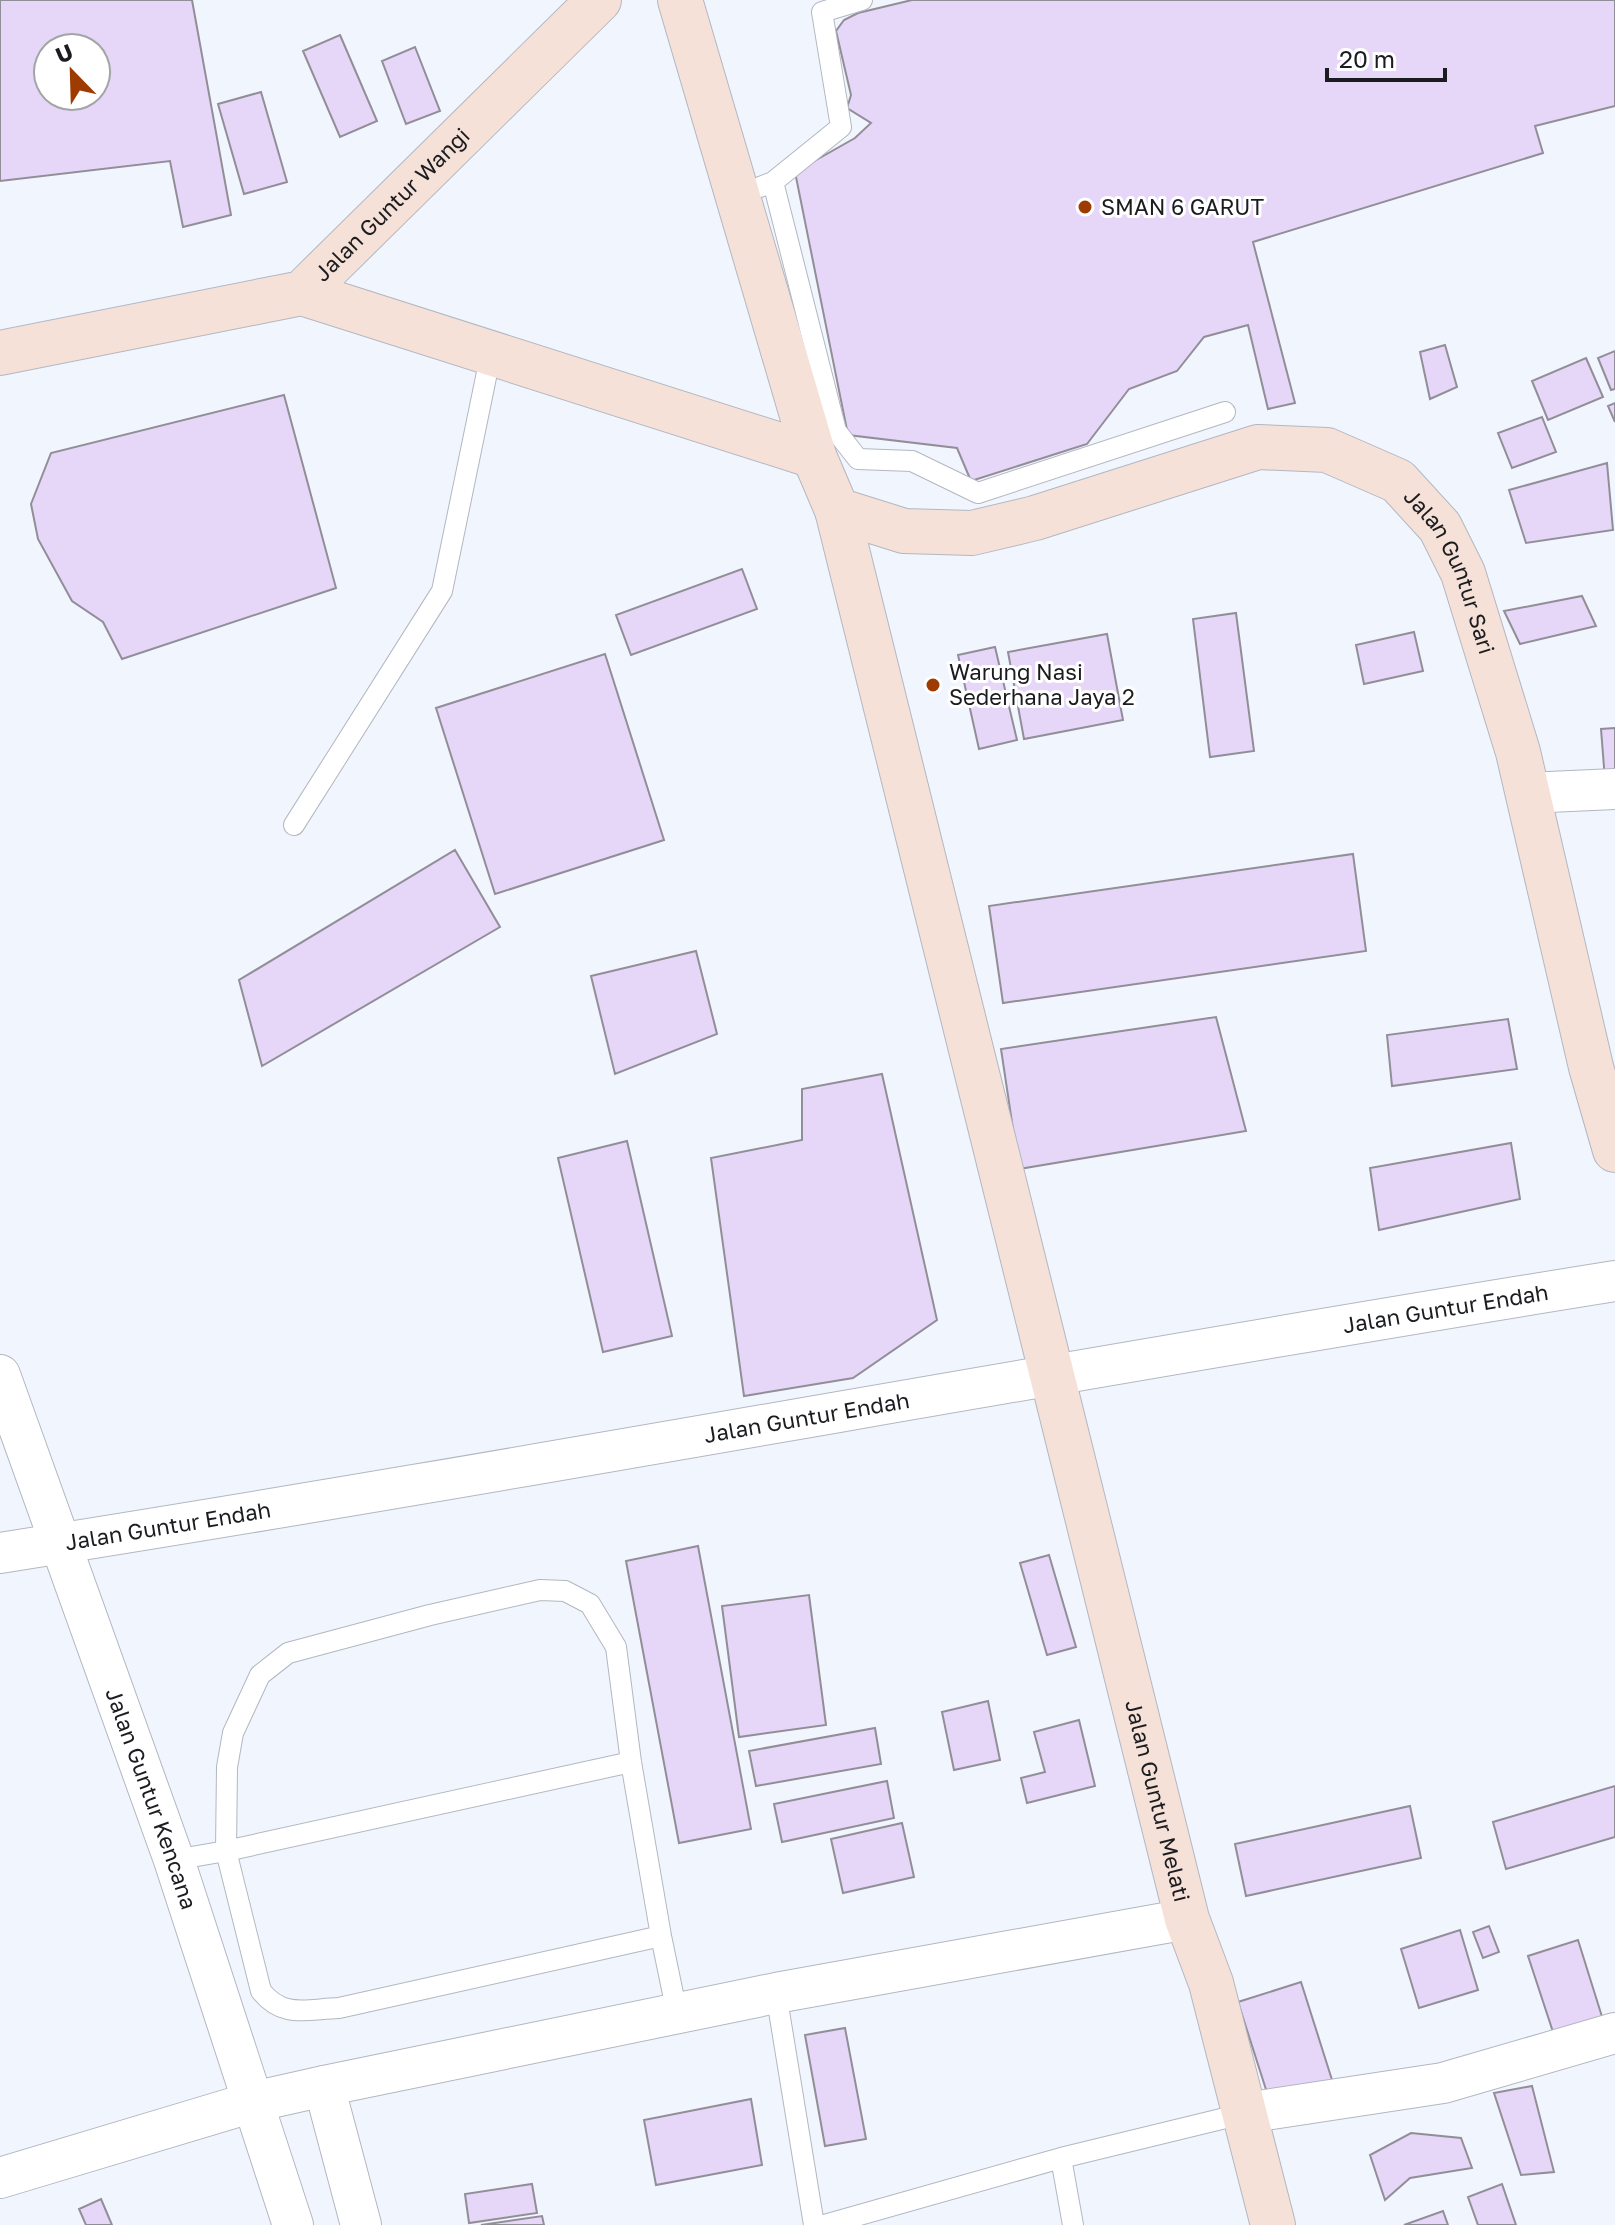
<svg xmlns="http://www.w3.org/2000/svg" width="1615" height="2225" viewBox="0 0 1615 2225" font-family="'Golos Text',sans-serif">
<rect width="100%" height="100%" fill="#f1f5fe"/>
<path fill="#e6d7f9" stroke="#928e98" stroke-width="2" fill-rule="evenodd" d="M0,0h192l39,215 -48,12 -13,-66 -170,20zM48,48h48v48h-48z
M912,0h703v106l-80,20 8,27 -290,89 42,161 -27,6 -20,-84 -44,12 -27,34 -48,18 -42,55 -116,37 -14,-33 -109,-13 -53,-263 60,-34 16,-15 -24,-15 4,-13 -15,-64 8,-11 14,-7z
M340,35l37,86 -37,16 -37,-86z
M415,47l25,64 -34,13 -24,-63z
M261,92l26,90 -43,12 -26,-90z
M1445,345l12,42 -27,12 -10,-47z
M1615,351v38l-4,1 -13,-32z
M1586,358l17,39 -55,23 -16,-39z
M284,395l52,193 -214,71 -19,-37 -31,-21 -34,-62 -7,-35 20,-51z
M1615,403v19l-7,-16z
M1542,417l14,35 -44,16 -14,-35z
M1607,463l6,67 -87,13 -17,-53z
M742,569l15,40 -126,46 -15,-40z
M1582,596l14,30 -76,18 -16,-33z
M1236,613l18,138 -44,6 -17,-138z
M1414,632l9,39 -59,13 -8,-39z
M1107,634l16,86 -99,19 -16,-87z
M995,647l22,93 -38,9 -21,-94z
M605,654l59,186 -169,54 -59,-186z
M1615,728v51l-10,1 -4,-51z
M455,850l45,77 -238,139 -23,-86z
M1353,854l13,97 -363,52 -14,-97z
M696,951l21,83 -102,40 -24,-98z
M1216,1017l30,114 -227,38 -18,-120z
M1508,1019l9,50 -125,17 -5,-51z
M882,1074l55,246 -84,58 -109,18 -33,-238 91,-18v-51z
M627,1141l45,195 -69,16 -45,-194z
M1511,1143l9,56 -141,31 -9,-62z
M698,1546l53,283 -72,14 -53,-282z
M1049,1555l27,92 -29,8 -27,-92z
M809,1595l17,130 -87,12 -17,-131z
M988,1701l12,59 -46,10 -12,-58z
M1079,1720l16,66 -68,17 -6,-25 24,-6 -11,-40z
M875,1728l6,36 -125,22 -7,-35z
M887,1781l7,37 -112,24 -8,-38z
M1615,1786v51l-109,32 -13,-47z
M1410,1806l11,52 -175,38 -11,-52z
M902,1823l12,54 -71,16 -12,-54z
M1489,1926l10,26 -16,6 -10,-26z
M1460,1930l18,60 -59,18 -18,-59z
M1578,1940l26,83 -49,15 -27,-82z
M1301,1982l32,101 -63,19 -32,-100z
M845,2028l21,111 -41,7 -20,-111z
M1532,2086l22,86 -33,3 -27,-82z
M751,2099l11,66 -106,20 -12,-65z
M1411,2133l50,5 11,30 -62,10 -25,22 -15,-45z
M532,2184l5,29 -68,10 -4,-29z
M1502,2184l14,41h-38l-10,-28z
M101,2199l11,26h-26l-7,-16z
M1443,2211l5,14h-44z
M542,2216l2,9h-63z"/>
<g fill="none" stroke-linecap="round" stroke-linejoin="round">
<defs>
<path id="lane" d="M773,182l63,249 22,28 54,2 66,32 247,-81
M760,187l13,-5 68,-55 -19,-115 40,-12
M294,825l148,-234 49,-238
M174,1860l52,-9 405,-89
M661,1936l-322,72c-32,1 -56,11 -78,-17l-35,-140 1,-84 6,-34 27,-58 28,-22 142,-38 110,-25 25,1 25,13 26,43 15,115 30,174 16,77
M776,1993l38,232
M1061,2158l185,-45
M824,2225l237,-67 12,67"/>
<g id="street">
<path d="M1527,793l88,-4"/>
<path id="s1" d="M0,1375l174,485 119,365"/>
<path id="s2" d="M0,1553c539,-85 1076,-186 1615,-272"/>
<path d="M324,2086l37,139"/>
<path d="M1246,2113l197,-30 172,-50"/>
<path d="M0,2178l253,-76 71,-16 452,-93 411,-74"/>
</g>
<g id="secondary">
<path id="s3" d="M680,0l134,456 23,54 67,21 68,2 63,-15 223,-71 69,3 71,31 42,46 23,46 55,179 73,315 24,83"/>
<path d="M302,293l512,163"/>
<path id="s4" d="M0,353l302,-60 297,-293"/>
<path id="s5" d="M837,510l350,1409 24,64 62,242"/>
</g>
</defs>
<use href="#lane" stroke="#b2b7c1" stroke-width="22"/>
<use href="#street" stroke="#b2b7c1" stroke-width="42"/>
<use href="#secondary" stroke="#b2b7c1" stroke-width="46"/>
<use href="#lane" stroke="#fff" stroke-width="20"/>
<use href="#street" stroke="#fff" stroke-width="40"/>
<use href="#secondary" stroke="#f6e1d9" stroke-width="44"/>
</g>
<g fill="#9e3b00" stroke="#fff" stroke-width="3">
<circle cx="1085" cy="207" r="8"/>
<circle cx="933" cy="685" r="8"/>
</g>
<g text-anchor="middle" stroke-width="6" stroke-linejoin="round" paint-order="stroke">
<g font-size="22" fill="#1a1c1f" stroke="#fff">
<text dy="8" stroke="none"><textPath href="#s4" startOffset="434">Jalan Guntur Wangi</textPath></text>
<text dy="8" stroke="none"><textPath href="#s3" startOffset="1224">Jalan Guntur Sari</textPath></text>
<text dy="8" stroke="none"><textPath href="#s2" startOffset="1466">Jalan Guntur Endah</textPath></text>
<text dy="8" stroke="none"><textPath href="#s2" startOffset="818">Jalan Guntur Endah</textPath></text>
<text dy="8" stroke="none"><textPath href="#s2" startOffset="170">Jalan Guntur Endah</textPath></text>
<text dy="8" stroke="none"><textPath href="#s1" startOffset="450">Jalan Guntur Kencana</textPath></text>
<text dy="8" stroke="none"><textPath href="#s5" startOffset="1330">Jalan Guntur Melati</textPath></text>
</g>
<g font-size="22" fill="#1a1c1f" stroke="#fff" text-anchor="start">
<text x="1101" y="215">SMAN 6 GARUT</text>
<text x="949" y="680">Warung Nasi<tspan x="949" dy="25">Sederhana Jaya 2</tspan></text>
</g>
</g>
<g transform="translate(72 72) rotate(337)"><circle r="38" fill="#ffffff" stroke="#a3a4a5" stroke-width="2"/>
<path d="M0-6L14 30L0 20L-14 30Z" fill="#9e3b00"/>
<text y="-12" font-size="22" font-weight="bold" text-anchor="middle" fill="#1a1c1f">U</text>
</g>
<path d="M1327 68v12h118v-12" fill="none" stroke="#1a1c1f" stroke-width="4"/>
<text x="1339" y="68" font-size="24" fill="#1a1c1f" stroke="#ffffff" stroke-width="6" paint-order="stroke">20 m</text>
</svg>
